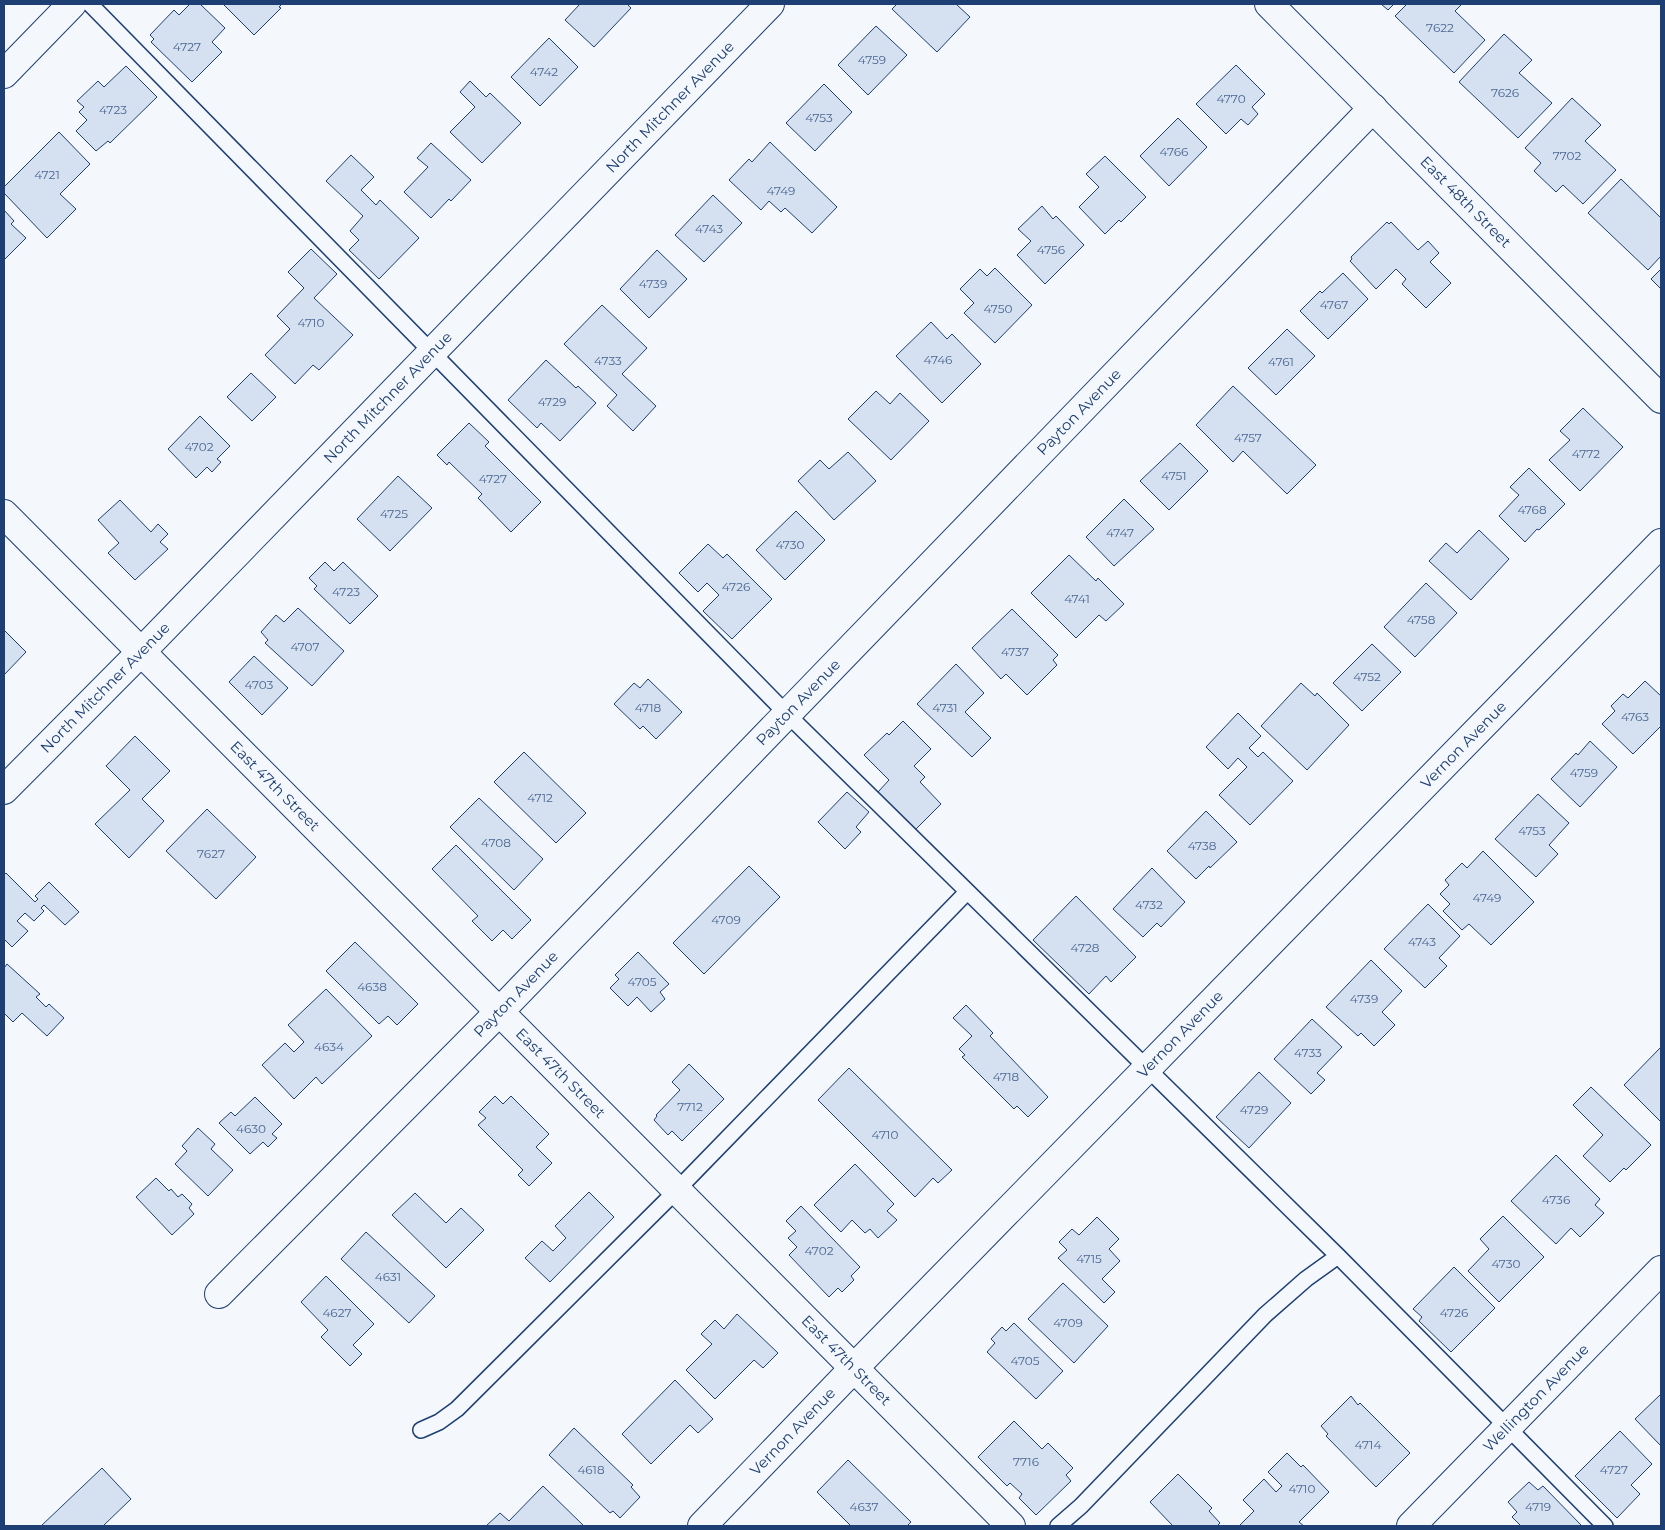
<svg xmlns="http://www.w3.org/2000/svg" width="1665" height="1530" viewBox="0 0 1665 1530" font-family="Montserrat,sans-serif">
<rect width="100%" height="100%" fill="#f4f7fb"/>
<path fill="#d5e0f0" stroke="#1d3f73" d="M190,4h10l25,24 -13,14 10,10 -30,30 -41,-40 3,-3 -4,-4 24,-25 5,5z
M223,4h59l-3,3 2,1 -27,27z
M580,4h47l4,4 -37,39 -29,-27z
M897,4h59l14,13 -33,35 -45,-43z
M1381,4h13l-6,6z
M1407,4h55l-7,7 30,29 -31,33 -59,-57z
M876,26l31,29 -39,40 -30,-30z
M1504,34l28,26 -13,13 33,30 -34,35 -59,-56z
M549,38l29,29 -38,39 -29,-29z
M1236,65l29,29 -13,13 6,7 -10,11 -7,-6 -15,15 -30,-30z
M126,66l31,31 -47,46 -2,-2 -12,10 -20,-20 11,-11 -8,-8 5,-5 -7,-6 21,-20 6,6z
M470,81l16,16 4,-4 31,30 -39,40 -32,-31 25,-25 -15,-15z
M824,84l28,28 -37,39 -29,-28z
M1572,98l29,27 -16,16 31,29 -33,34 -20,-19 -7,7 -22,-21 7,-8 -16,-15z
M1178,118l29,29 -38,39 -29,-30z
M59,132l31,32 -30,30 16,15 -29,29 -43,-45v-6z
M770,142l67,65 -25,26 -27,-25 -4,4 -12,-11 -8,9 -32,-30 20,-21 3,3z
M431,143l40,37 -20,21 -2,-2 -18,19 -27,-26 24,-25 -11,-9z
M351,155l23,22 -13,13 15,15 4,-5 39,38 -40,41 -30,-29 10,-10 -9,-9 13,-15 -37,-35z
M1105,156l41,41 -25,25 -2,-2 -14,14 -26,-27 20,-20 -13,-13z
M1621,179l40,39v38l-13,14 -60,-57z
M713,195l29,28 -38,39 -29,-27z
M1042,206l11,13 3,-3 28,29 -39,39 -28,-29 14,-14 -13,-12z
M4,210l10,11 -3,3 15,14 -22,22z
M1387,222l2,2 2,-2 27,28 10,-9 11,12 -9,9 21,21 -25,25 -24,-24 4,-5 -10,-10 -20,20 -26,-28 2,-2 -1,-2z
M311,249l26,25 -23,24 39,37 -34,35 -6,-5 -18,19 -30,-29 25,-26 -13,-13 27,-28 -16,-16z
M657,250l30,29 -38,39 -29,-29z
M995,268l37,37 -37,38 -31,-30 10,-10 -14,-14 20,-20 7,7z
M1661,269v20l-10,-10z
M1343,273l25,26 -40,40 -28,-28 20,-20 2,2z
M602,305l45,43 -25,26 34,32 -23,25 -26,-25 10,-11 -53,-51z
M931,322l16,17 5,-5 29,30 -39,39 -46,-47z
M1287,329l28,27 -39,39 -28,-27z
M546,360l30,28 2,-2 18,17 -36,38 -19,-18 -4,5 -29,-28z
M251,373l25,24 -24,24 -25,-24z
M1233,386l83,79 -29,29 -44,-43 -10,11 -37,-37z
M876,391l14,13 10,-11 29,28 -38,39 -43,-41z
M1583,408l40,39 -43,44 -31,-31 21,-20 -10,-9z
M200,416l30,30 -13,13 4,3 -9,10 -5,-5 -11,11 -28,-29z
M469,423l20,19 -4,4 56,56 -30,30 -33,-34 4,-4 -33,-32 -2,3 -10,-10z
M1180,443l28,28 -39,39 -29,-29z
M848,452l28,29 -42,39 -36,-39 22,-21 9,9z
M1529,468l36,36 -26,26 -2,-1 -12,13 -26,-26 20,-21 -9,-8z
M398,476l34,32 -42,43 -33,-32z
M1124,499l30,30 -40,37 -28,-29z
M120,500l31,32 7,-8 10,10 -8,8 8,7 -33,31 -27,-27 11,-10 -21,-23z
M796,511l29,29 -40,40 -29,-30z
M1479,530l30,29 -38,41 -42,-39 17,-18 11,10z
M708,544l15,14 4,-4 45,45 -40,40 -29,-28 16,-16 -12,-12 -9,9 -19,-19z
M1069,555l27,26 2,-3 26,26 -18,17 -7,-6 -23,23 -45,-45z
M325,562l9,9 9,-9 35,34 -28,28 -36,-35 3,-3 -8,-8z
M1426,583l31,30 -42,44 -31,-30z
M298,608l46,43 -32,35 -47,-43 3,-3 -7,-8 15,-17 8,7z
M1012,609l46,46 -5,5 4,5 -30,30 -21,-21 -5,5 -29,-31z
M4,630l22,22 -22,23z
M1372,644l29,28 -39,39 -29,-28z
M254,656l34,32 -26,27 -33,-33z
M956,664l28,29 -19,19 26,26 -19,19 -55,-53z
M648,679l34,33 -26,27 -13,-13 -3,3 -26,-25 20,-21 6,5z
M1645,681l16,15v30l-28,28 -31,-30 13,-13 -4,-5 12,-12 5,4z
M1301,683l14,13 2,-3 32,32 -42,45 -46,-44z
M1238,713l23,23 -12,12 9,9 5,-5 30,29 -43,44 -31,-30 28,-28 -9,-9 -10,11 -22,-22z
M903,721l28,28 -17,17 11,11 -5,5 21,22 -26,26 -37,-38 11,-12 -25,-25 23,-22 2,2z
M135,736l35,35 -28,28 22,22 -35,37 -34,-34 35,-34 -24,-24z
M1590,741l27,26 -37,40 -29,-28 25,-26 2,2z
M524,752l62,61 -30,30 -62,-61z
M847,792l22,20 -13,15 5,5 -16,17 -27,-27z
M1538,794l31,29 -20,22 9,9 -22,23 -41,-38z
M479,798l64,61 -29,31 -64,-63z
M207,809l49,48 -40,42 -50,-48z
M1206,811l31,31 -27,26 -1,-2 -13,13 -29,-28z
M456,845l75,75 -19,19 -9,-9 -11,11 -20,-20 6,-5 -46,-47z
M1483,851l51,51 -43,43 -22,-21 -7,6 -19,-19 7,-7 -10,-10 9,-9 -4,-5 17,-17 5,5z
M749,866l31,31 -76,77 -31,-31z
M1152,868l33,34 -24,25 -4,-4 -14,14 -30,-28z
M6,873l29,29 3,-3 -3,-3 14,-14 30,30 -14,13 -21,-20 -3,3 3,3 -10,10 -9,-8 -8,8 11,10 -16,16 -8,-8v-64z
M1076,896l60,61 -25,25 -5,-6 -17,18 -56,-54z
M1428,904l32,32 -21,22 8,8 -22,22 -41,-39z
M355,942l63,62 -21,21 -9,-9 -9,8 -53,-53z
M638,952l31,32 -9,8 5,7 -14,13 -14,-15 -9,9 -18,-18 9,-9 -4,-4z
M1371,960l31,31 -20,21 13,13 -21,21 -13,-13 -3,3 -32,-29z
M7,964l33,30 -4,3 10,10 3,-3 15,14 -17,18 -25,-23 -9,9 -9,-9v-45z
M326,989l46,47 -50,48 -6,-7 -22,22 -32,-34 23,-22 9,9 10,-10 -16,-17z
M966,1005l27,28 -3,3 58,61 -20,20 -11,-11 -3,3 -52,-52 3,-2 -6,-6 13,-13 -19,-18z
M1312,1019l30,28 -25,26 8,7 -14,14 -37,-35z
M1661,1047v75l-37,-37z
M689,1064l35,35 -42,42 -10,-10 -4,4 -14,-15 3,-4 -1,-1 24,-25 -8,-8z
M849,1068l103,102 -14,13 -5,-5 -18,19 -97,-97z
M1259,1072l32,31 -42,45 -33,-31z
M1591,1087l60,58 -25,25 -2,-2 -14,14 -27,-26 20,-21 -30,-30z
M495,1096l8,8 8,-8 38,38 -13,13 16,16 -23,23 -11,-11 5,-5 -45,-45 8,-7 -7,-6z
M255,1097l27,27 -10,10 5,4 -9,9 -5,-5 -13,12 -31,-31 12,-11 4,4z
M198,1128l17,16 -4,5 22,21 -25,26 -33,-32 12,-13 -5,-5z
M1556,1155l44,44 -5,6 9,8 -24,24 -9,-9 -15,16 -45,-43z
M855,1164l39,40 -7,7 10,9 -19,18 -8,-9 -5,4 -13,-13 -11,12 -27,-27z
M156,1178l13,13 2,-2 7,8 4,-3 10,10 -3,4 5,6 -22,21 -36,-38z
M589,1192l25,25 -64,65 -25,-24 17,-17 11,10 13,-13 -11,-12z
M415,1193l31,30 15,-15 23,22 -38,38 -54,-53z
M801,1206l59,61 -9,9 3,4 -12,12 -4,-4 -9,9 -40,-42 8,-8 -9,-9 8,-7 -10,-10z
M1503,1216l41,41 -45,45 -31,-31 21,-22 -9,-10z
M1097,1217l22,22 -10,10 11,12 -18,18 13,13 -11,11 -46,-45 9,-8 -8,-8 13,-13 7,6z
M366,1232l69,64 -26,27 -68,-64z
M1454,1267l41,41 -44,44 -32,-31 3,-4 -9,-8z
M326,1276l48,48 -21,21 9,9 -12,12 -29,-29 7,-7 -27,-28z
M1063,1283l45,43 -34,37 -46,-44z
M737,1314l41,39 -15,15 -9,-8 -39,39 -29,-29 26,-26 -11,-10 14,-14 9,9z
M1014,1323l49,48 -27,28 -49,-47 8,-9 -4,-4 11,-12 4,4z
M675,1380l38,39 -15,14 -8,-8 -39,39 -29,-30z
M1661,1394v52l-26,-27z
M1351,1396l7,9 2,-2 50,50 -34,34 -50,-51 2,-2 -7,-8z
M1014,1421l28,28 6,-6 25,25 -7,7 5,6 -35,34 -17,-17 3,-4 -12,-11 -3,3 -29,-29z
M574,1428l59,57 -2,2 9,10 -20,21 -7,-7 -3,2 -61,-58z
M1620,1431l32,33 -21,21 9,9 -23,24 -42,-42z
M1287,1453l14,14 2,-2 26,27 -30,30 5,4h-63l-1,-1 14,-14 -11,-11 21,-21 12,13 6,-6 -14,-14z
M848,1460l63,62 -4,4h-56l-34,-34z
M102,1468l29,31 -28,27h-62z
M1178,1474l34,34 -3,3 11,12 -3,3h-44l-23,-24z
M1529,1482l9,8 5,-4 39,40h-61l-9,-9 5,-5 -9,-10z
M543,1486l41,40h-98l14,-13 9,8z"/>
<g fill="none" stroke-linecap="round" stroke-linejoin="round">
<defs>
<path id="lane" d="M90,4l697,710 551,542 267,270
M421,1430l18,-8 18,-13 220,-219 290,-298
M1058,1526l23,-20 184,-191 41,-36 32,-23"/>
<g id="street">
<path id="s1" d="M1269,4l392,395"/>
<path d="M4,74l68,-70"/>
<path id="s2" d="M4,514l1007,1012"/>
<path id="s3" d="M4,790l137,-138 629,-648"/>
<path id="s4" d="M219,1294l280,-282 874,-904"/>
<path id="s5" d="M702,1526l152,-158 807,-825"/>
<path id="s6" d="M1411,1526l250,-256"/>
</g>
</defs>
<use href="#lane" stroke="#1d3f73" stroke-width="18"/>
<use href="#street" stroke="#1d3f73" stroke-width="30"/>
<use href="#lane" stroke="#f4f7fb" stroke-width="15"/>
<use href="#street" stroke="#f4f7fb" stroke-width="28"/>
</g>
<g text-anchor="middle" stroke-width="4" stroke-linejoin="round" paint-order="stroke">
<g font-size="12" fill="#4b6792">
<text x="1440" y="32">7622</text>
<text x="187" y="51">4727</text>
<text x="872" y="64">4759</text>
<text x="544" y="76">4742</text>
<text x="1505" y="97">7626</text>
<text x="1231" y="103">4770</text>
<text x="113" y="114">4723</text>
<text x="819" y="122">4753</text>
<text x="1174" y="156">4766</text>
<text x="1567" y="160">7702</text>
<text x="47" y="179">4721</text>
<text x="781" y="195">4749</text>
<text x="709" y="233">4743</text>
<text x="1051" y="254">4756</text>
<text x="653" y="288">4739</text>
<text x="1334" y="309">4767</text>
<text x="998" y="313">4750</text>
<text x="311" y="327">4710</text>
<text x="938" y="364">4746</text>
<text x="608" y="365">4733</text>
<text x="1281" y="366">4761</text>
<text x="552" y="406">4729</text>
<text x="1248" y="442">4757</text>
<text x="199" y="451">4702</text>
<text x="1586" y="458">4772</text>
<text x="1174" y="480">4751</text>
<text x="493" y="483">4727</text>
<text x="1532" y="514">4768</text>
<text x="394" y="518">4725</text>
<text x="1120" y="537">4747</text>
<text x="790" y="549">4730</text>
<text x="736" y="591">4726</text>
<text x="346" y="596">4723</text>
<text x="1077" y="603">4741</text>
<text x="1421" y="624">4758</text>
<text x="305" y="651">4707</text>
<text x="1015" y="656">4737</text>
<text x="1367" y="681">4752</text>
<text x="259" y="689">4703</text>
<text x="648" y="712">4718</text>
<text x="945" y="712">4731</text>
<text x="1635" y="721">4763</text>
<text x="1584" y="777">4759</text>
<text x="540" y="802">4712</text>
<text x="1532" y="835">4753</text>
<text x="496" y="847">4708</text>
<text x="1202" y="850">4738</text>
<text x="211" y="858">7627</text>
<text x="1487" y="902">4749</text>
<text x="1149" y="909">4732</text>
<text x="726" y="924">4709</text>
<text x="1422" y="946">4743</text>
<text x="1085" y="952">4728</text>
<text x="642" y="986">4705</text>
<text x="372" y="991">4638</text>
<text x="1364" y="1003">4739</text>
<text x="329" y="1051">4634</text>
<text x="1308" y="1057">4733</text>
<text x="1006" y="1081">4718</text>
<text x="690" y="1111">7712</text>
<text x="1254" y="1114">4729</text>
<text x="251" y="1133">4630</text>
<text x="885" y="1139">4710</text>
<text x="1556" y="1204">4736</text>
<text x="819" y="1255">4702</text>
<text x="1089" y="1263">4715</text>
<text x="1506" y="1268">4730</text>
<text x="388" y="1281">4631</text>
<text x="337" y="1317">4627</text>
<text x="1454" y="1317">4726</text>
<text x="1068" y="1327">4709</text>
<text x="1025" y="1365">4705</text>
<text x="1368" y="1449">4714</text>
<text x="1026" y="1466">7716</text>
<text x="591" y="1474">4618</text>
<text x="1614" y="1474">4727</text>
<text x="1302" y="1493">4710</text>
<text x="864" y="1511">4637</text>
<text x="1538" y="1511">4719</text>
</g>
<g font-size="15" fill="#1d3f73" stroke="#f4f7fb">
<text dy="5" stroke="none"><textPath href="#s3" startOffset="954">North Mitchner Avenue</textPath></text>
<text dy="5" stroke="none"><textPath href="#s1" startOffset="279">East 48th Street</textPath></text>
<text dy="5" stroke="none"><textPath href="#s3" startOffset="549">North Mitchner Avenue</textPath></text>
<text dy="5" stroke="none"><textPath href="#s4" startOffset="1232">Payton Avenue</textPath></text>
<text dy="5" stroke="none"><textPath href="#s3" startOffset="144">North Mitchner Avenue</textPath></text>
<text dy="5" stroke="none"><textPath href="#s4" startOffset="828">Payton Avenue</textPath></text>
<text dy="5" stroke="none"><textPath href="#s5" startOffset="1091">Vernon Avenue</textPath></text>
<text dy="5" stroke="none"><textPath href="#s2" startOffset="384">East 47th Street</textPath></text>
<text dy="5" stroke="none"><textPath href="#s4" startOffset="422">Payton Avenue</textPath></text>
<text dy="5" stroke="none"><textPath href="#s5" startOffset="686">Vernon Avenue</textPath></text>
<text dy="5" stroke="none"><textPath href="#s2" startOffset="789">East 47th Street</textPath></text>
<text dy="5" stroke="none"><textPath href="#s2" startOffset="1194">East 47th Street</textPath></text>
<text dy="5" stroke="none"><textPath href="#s6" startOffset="179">Wellington Avenue</textPath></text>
<text dy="5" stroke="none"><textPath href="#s5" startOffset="131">Vernon Avenue</textPath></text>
</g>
</g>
<rect width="1665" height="1530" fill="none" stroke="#1d3f73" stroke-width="10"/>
</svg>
